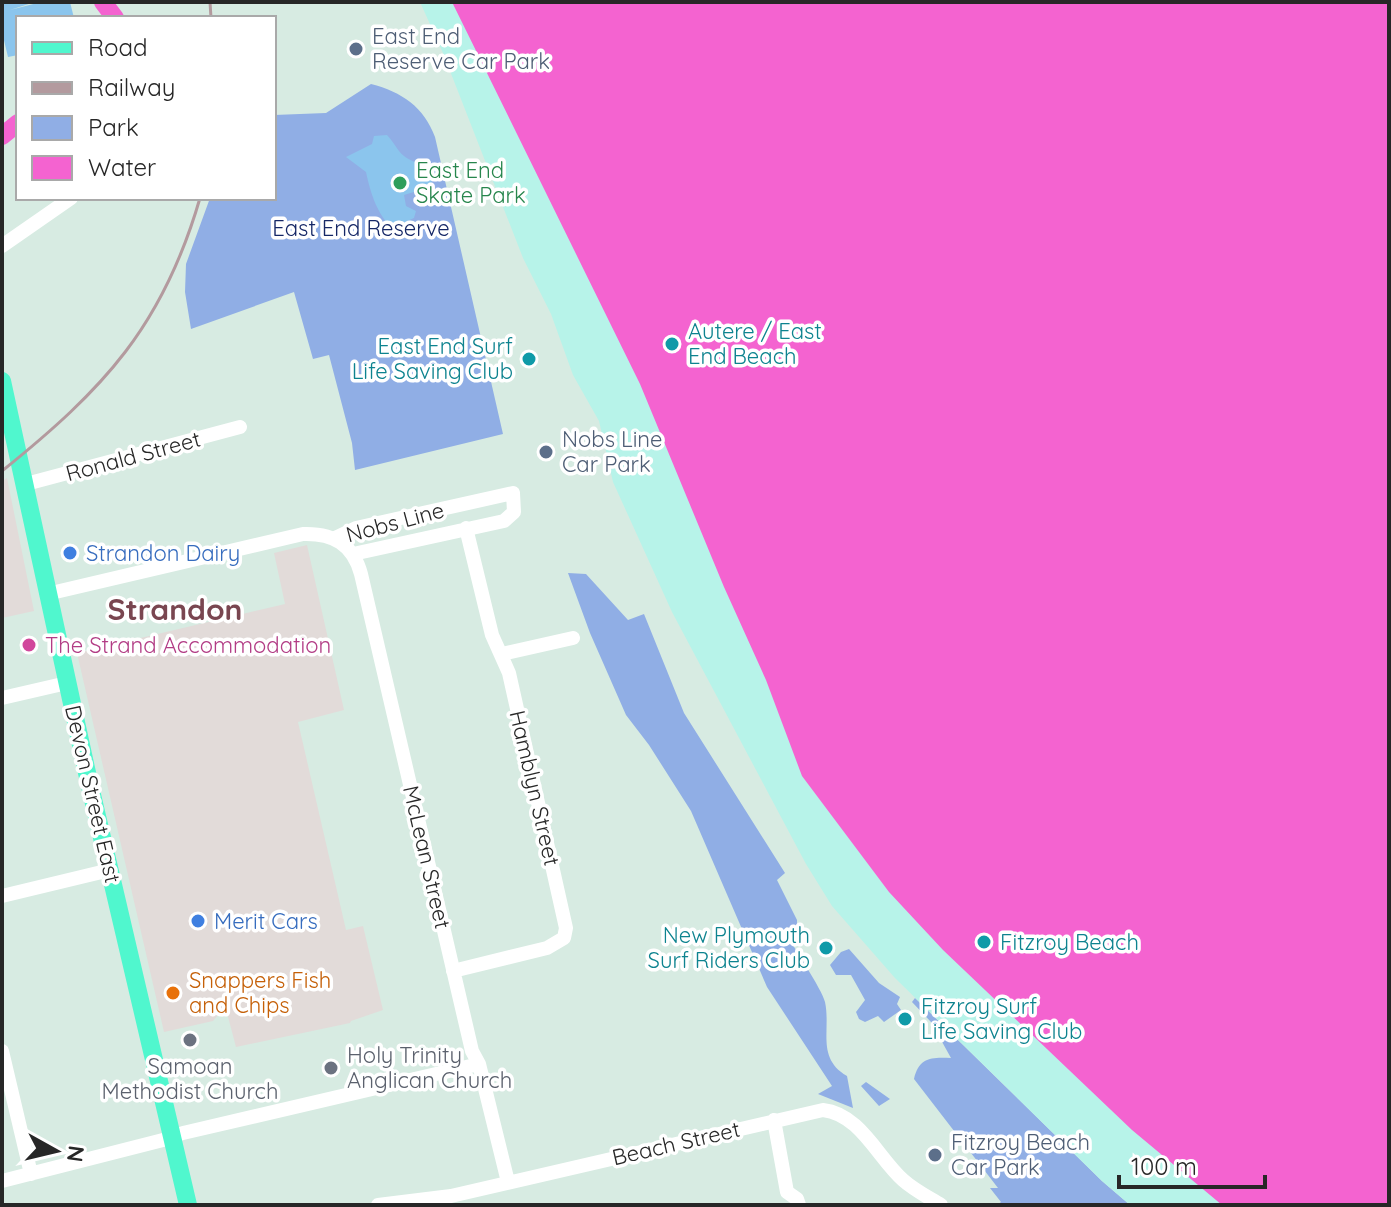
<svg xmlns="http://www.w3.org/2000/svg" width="1391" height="1207" viewBox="0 0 1391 1207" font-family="Quicksand,sans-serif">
<rect width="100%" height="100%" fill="#d7ebe2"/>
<path fill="#e2dbd9" d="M7,478l27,133 -32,7v-137z
M307,545l37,165 -46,12 48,208 17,-4 20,84 -32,11 -1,2 -114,24 -9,-34 -8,1 -6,7 -49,11 -87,-379 208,-49 -11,-51z"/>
<path fill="#90aee5" d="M371,84c31,8 53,23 64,53l68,297 -148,36 -3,-27 -23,-88 -16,4 -19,-67 -103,37 -6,-37 1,-28 24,-66h64v-83l52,-2z
M568,573l18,1 42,46 16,-6 40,99 101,160 -8,7 20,40v11l-6,2 -4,-6 -3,3c8,15 38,59 41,72 6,28 -9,56 22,74l6,32 -35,-14 14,-8 -65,-99 -76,-176 -42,-66 -23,-30 -36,-82z
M849,949l30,34 21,14 -3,7 4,6 -17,12 -6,-6 -13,6 -6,-3 -3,-7 9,-12 -14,-25h-15l-6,-10 11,-13z
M915,998l187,183 28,24h-133l4,-3 -11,-14h8l-84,-109c5,-22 18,-22 37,-21l-20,-36 -19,-20z
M866,1082l24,17 -11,7 -18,-20z"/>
<path fill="#b7f3e9" d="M420,2h214l755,1203h-259l-28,-24 -207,-203 -63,-72 -26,-42 -134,-252 -59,-130 -14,-61 -26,-46 -22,-61 -28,-56 -80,-205z"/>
<path fill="#8bc5ed" d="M2,2h33l-25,8 31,-8h29l4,16h-56v37l-10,2 -6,-25z
M387,135c5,5 8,11 12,16 11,14 28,9 33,31l-2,5 -26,8 2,11 10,5 -2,7 -11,5 -1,7 -7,2c-18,-18 -24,-37 -29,-60l-20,-15 26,-13 2,-8z"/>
<path fill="#f463d0" d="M452,2h937v1203h-167l-90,-75 -189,-180 -54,-58 -87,-116 -36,-96 -42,-93 -84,-203z"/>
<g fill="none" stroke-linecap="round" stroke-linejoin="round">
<path stroke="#f463d0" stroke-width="18" d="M103,2l12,16
M2,136l16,-13"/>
<path stroke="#fff" stroke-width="14" d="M2,246l69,-48
M26,484l214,-57
M335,538l21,-10 157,-35 1,19 -10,9 -151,33
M47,594l256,-60c30,-1 50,10 58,40l111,477 7,13 29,118
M502,654l71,-16
M2,698l65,-15
M2,896l108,-26
M453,971l94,-23 17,-10 2,-10 -57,-255 -17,-38 -26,-107
M2,1051l29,123
M774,1120l13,72 10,7 2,6
M2,1181l161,-41 20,-7 296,-69
M378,1205l73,-9 372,-86c37,4 55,48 80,70 11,10 25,17 38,25"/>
<path stroke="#50f7ce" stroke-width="18" d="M2,381l87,401 99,423"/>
<path stroke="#b39a9e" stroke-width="3" d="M210,2l1,16
M2,471c102,-82 161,-145 198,-273"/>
</g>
<g fill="#5c6f8a" stroke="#fff" stroke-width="3">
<circle cx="356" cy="49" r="8"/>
<circle cx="546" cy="452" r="8"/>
<circle cx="935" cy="1155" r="8"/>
</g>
<circle fill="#2e9e5b" stroke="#fff" stroke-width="3" cx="400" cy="183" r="8"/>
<g fill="#0f9aa8" stroke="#fff" stroke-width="3">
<circle cx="672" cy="344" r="8"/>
<circle cx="529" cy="359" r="8"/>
<circle cx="984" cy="942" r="8"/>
<circle cx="826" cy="948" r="8"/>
<circle cx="905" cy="1019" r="8"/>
</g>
<g fill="#3f7fe0" stroke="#fff" stroke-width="3">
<circle cx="70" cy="553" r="8"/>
<circle cx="198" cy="921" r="8"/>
</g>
<circle fill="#d1479c" stroke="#fff" stroke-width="3" cx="29" cy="645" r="8"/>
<circle fill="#e8710a" stroke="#fff" stroke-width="3" cx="173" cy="993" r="8"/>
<g fill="#6b7280" stroke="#fff" stroke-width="3">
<circle cx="190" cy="1040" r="8"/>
<circle cx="331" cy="1068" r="8"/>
</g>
<g text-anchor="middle" stroke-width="7" stroke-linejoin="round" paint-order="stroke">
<g font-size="22" fill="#4e5e75" stroke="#fff" text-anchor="start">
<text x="372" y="44">East End<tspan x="372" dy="25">Reserve Car Park</tspan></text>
<text x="562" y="447">Nobs Line<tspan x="562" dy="25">Car Park</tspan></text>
<text x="951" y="1150">Fitzroy Beach<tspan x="951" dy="25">Car Park</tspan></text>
</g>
<g font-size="22" fill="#27864d" stroke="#fff" text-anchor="start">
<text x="416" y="178">East End<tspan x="416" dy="25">Skate Park</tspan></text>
</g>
<g font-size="22" fill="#152766" stroke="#fff">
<text x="361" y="236">East End Reserve</text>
</g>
<g font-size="22" fill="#0d838f" stroke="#fff" text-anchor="start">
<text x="688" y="339">Autere / East<tspan x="688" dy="25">End Beach</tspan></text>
<text x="513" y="354" text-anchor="end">East End Surf<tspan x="513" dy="25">Life Saving Club</tspan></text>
<text x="810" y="943" text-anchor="end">New Plymouth<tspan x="810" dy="25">Surf Riders Club</tspan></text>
<text x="1000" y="950">Fitzroy Beach</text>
<text x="921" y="1014">Fitzroy Surf<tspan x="921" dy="25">Life Saving Club</tspan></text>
</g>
<g font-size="22" fill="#272727" stroke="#fff">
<text transform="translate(133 456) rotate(-15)" y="8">Ronald Street</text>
<text transform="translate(395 522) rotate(-15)" y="8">Nobs Line</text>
<text transform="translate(535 788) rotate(77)" y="8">Hamblyn Street</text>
<text transform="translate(93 794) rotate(77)" y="8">Devon Street East</text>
<text transform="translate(427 857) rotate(77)" y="8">McLean Street</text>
<text transform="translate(676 1143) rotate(-13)" y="8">Beach Street</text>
</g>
<g font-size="22" fill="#366cbe" stroke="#fff" text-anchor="start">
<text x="86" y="561">Strandon Dairy</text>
<text x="214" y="929">Merit Cars</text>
</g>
<g font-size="22" fill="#b23c85" stroke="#fff" text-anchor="start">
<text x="45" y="653">The Strand Accommodation</text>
</g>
<g font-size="22" fill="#c56008" stroke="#fff" text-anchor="start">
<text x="189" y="988">Snappers Fish<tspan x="189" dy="25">and Chips</tspan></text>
</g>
<g font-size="22" fill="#5b616d" stroke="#fff" text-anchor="start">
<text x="347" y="1063">Holy Trinity<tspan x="347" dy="25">Anglican Church</tspan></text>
<text x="190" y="1074" text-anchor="middle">Samoan<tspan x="190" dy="25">Methodist Church</tspan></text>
</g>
<g font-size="30" font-weight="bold" fill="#794650" stroke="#fff">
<text x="175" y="620">Strandon</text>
</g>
</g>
<rect width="1391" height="1207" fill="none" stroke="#272727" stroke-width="8"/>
<rect x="16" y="16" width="260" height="184" fill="#ffffff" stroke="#a9a9a9" stroke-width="2"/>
<rect x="32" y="42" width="40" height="12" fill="#50f7ce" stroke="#a9a9a9" stroke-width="2"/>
<text x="88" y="56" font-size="24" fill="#272727">Road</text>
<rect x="32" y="82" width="40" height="12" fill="#b39a9e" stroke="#a9a9a9" stroke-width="2"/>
<text x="88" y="96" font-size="24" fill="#272727">Railway</text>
<rect x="32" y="116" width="40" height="24" fill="#90aee5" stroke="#a9a9a9" stroke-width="2"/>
<text x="88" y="136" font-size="24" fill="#272727">Park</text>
<rect x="32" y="156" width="40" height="24" fill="#f463d0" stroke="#a9a9a9" stroke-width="2"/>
<text x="88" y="176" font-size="24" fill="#272727">Water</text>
<g transform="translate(56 1151) rotate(98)" stroke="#ffffff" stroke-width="6" paint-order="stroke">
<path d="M0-6L14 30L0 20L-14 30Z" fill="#272727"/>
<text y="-12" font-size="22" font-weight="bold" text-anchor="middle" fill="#272727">N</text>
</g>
<path d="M1119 1175v12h146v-12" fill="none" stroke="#272727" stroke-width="4"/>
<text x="1131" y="1175" font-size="24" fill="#272727" stroke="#ffffff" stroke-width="6" paint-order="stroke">100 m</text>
</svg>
